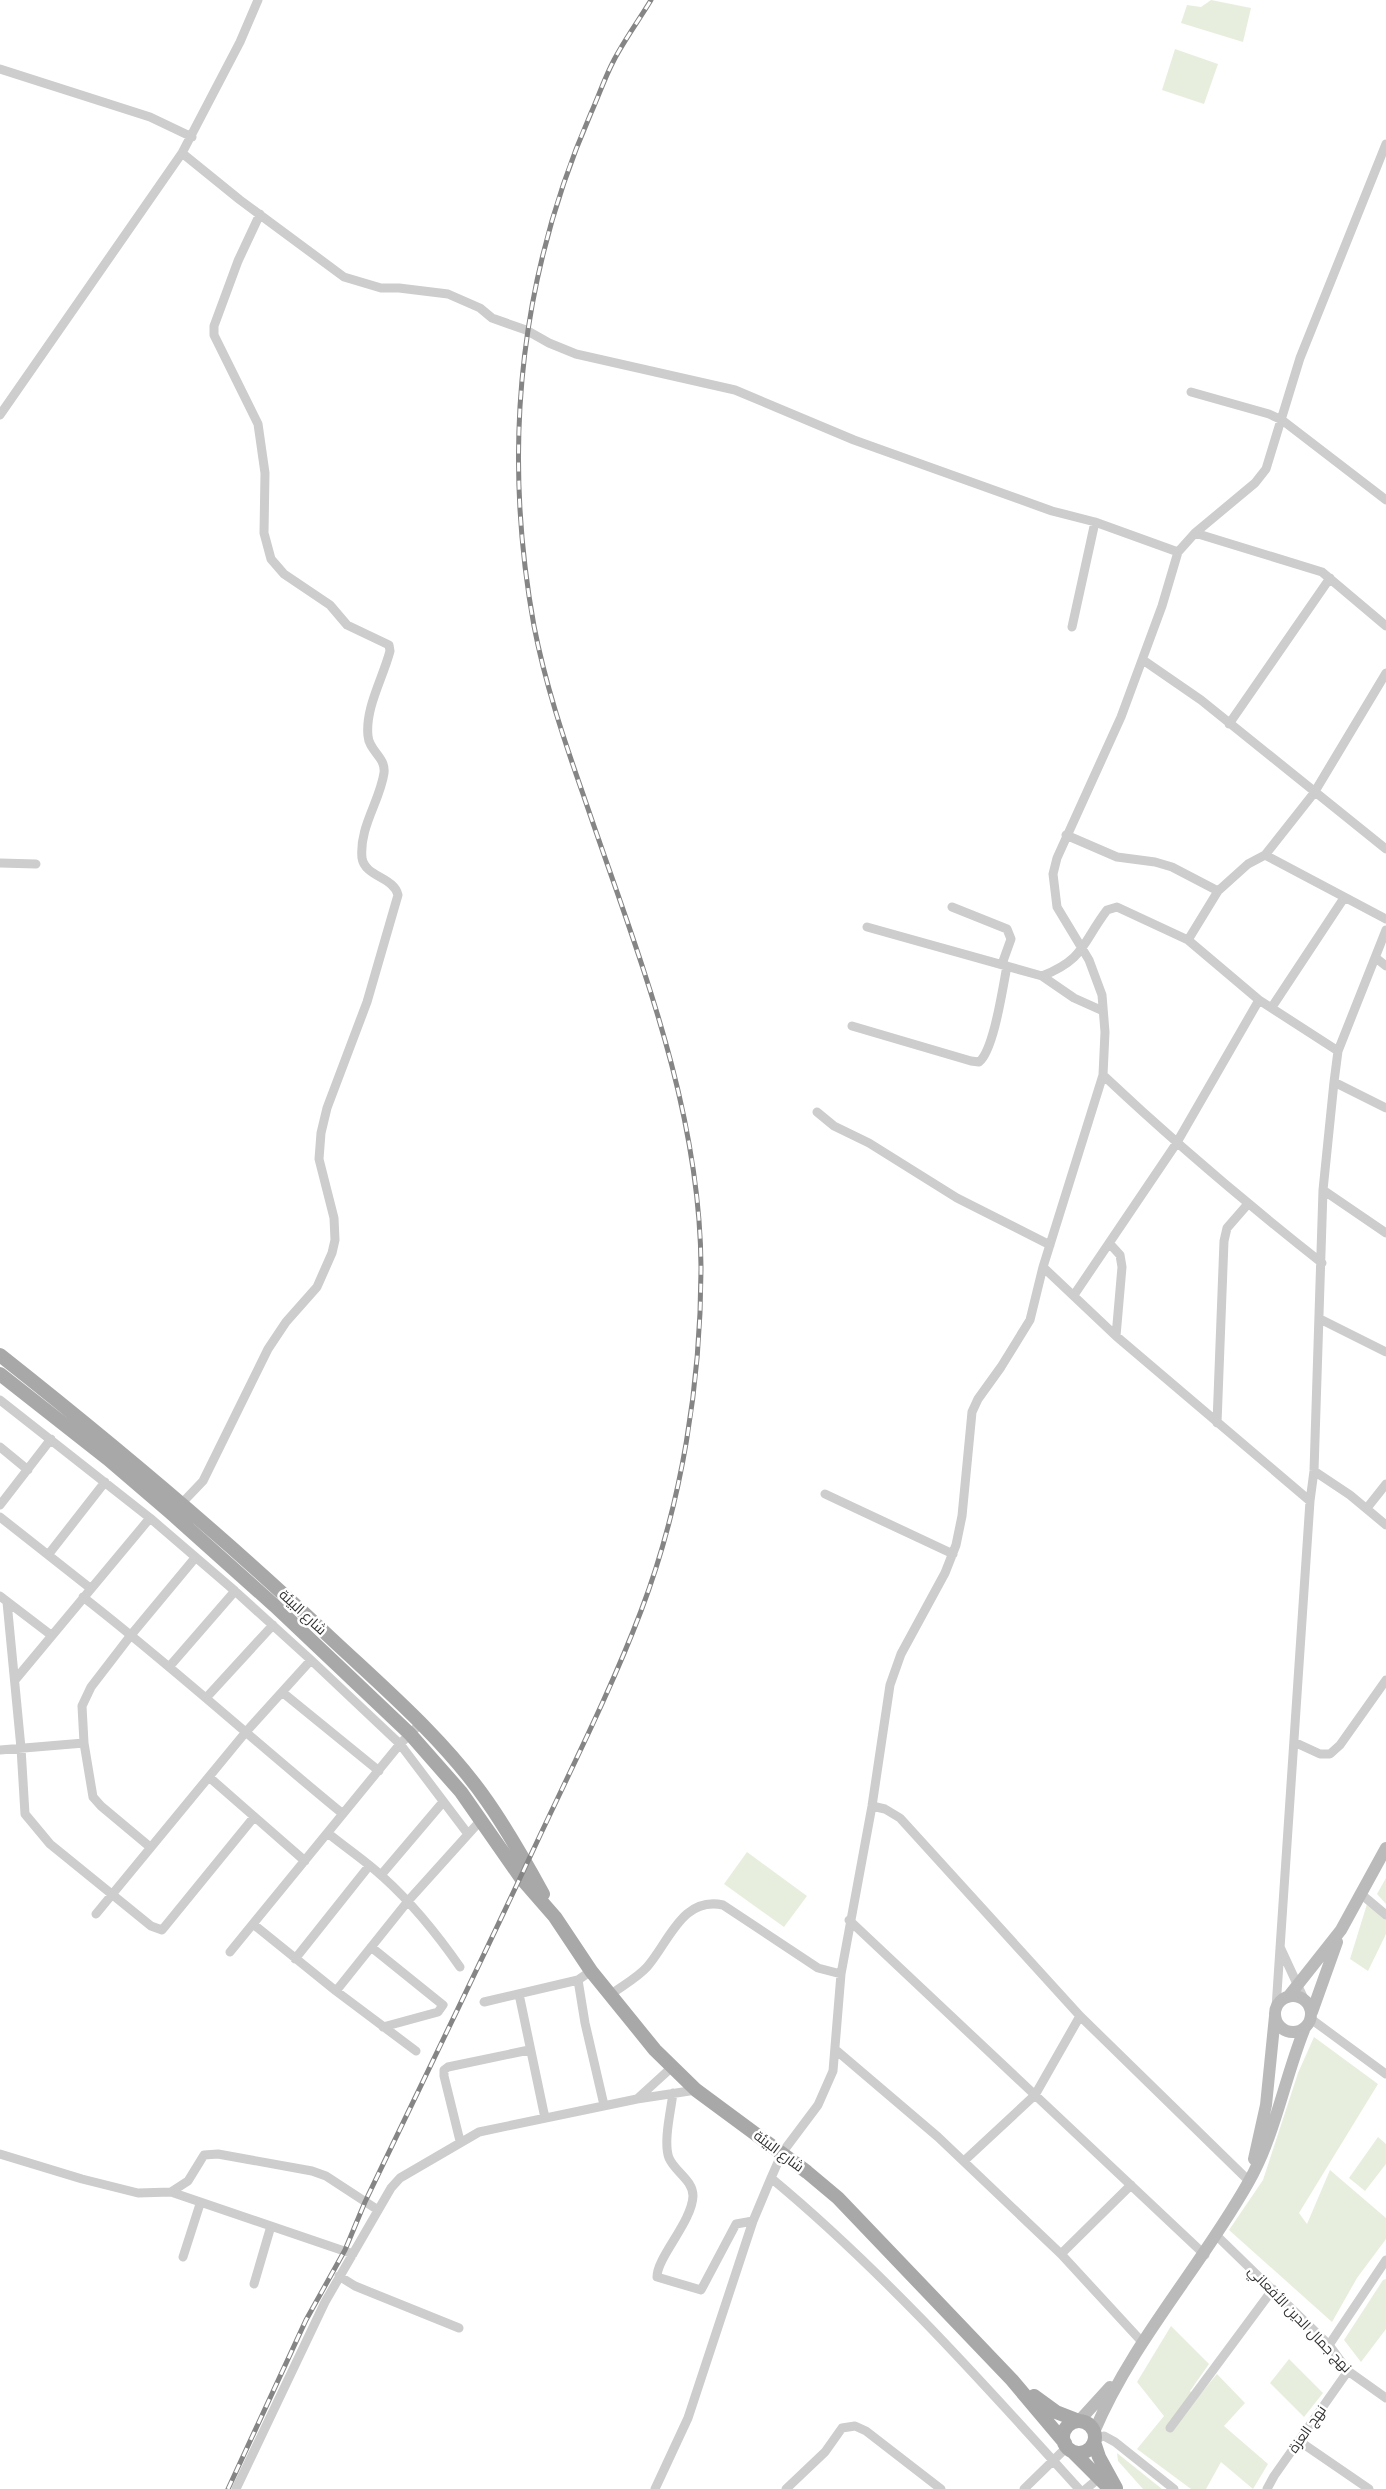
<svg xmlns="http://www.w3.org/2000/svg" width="1386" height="2489" viewBox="0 0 1386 2489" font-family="'Fira Sans Condensed',Cairo,sans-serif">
<rect width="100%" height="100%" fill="#fff"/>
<path fill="#e8eede" d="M1211,0l40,8 -8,34 -62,-19 6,-18 14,2z
M1175,49l43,15 -14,40 -42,-14z
M747,1852l60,44 -23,31 -60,-43z
M1386,1878v26l-9,-10z
M1367,1904l19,15v15l-18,37 -18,-12z
M1314,2037l64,47 -79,129 8,11 23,-54 56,48v21l-29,39 -25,44 -103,-92 34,-50 35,-107z
M1378,2137l8,7v20l-21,27 -16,-13z
M1386,2279v50l-25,33 -17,-22 39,-60z
M1171,2326l38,38 -19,27 7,7 20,-24 28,29 -21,23 44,38 -15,25 -32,-27 -15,27h-15l-54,-40 27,-33 -27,-34z
M1289,2359l34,34 -19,24 -34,-34z
M1117,2453l45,36h-19l-25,-28z"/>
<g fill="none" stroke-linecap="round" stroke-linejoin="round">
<path stroke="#cdcdcd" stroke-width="9" d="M0,69l150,48 42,20
M182,153l58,47 104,77 37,11h18l49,6 32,14 12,10 34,12 23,13 27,11 159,36 119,50 198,71 43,11 83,30
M1191,392l78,22 13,6 104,80
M0,415l182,-262 58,-111 18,-42
M1195,533l127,39 64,54
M1072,627l23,-105
M1143,660l58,40 185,149
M1229,724l101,-146
M1066,835l51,22 38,5 17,5 46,24
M1265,855l121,64
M0,863l36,1
M952,907l55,22 4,10 -9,25
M867,927l175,49c43,-17 40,-33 65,-66l10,-3 71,33 71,60 79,51
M1188,940l30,-49 30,-27 17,-9 49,-62 72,-120
M1376,958l10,8
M1042,976l32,22 29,13
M1272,1007l72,-109
M852,1026l119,35 8,1c15,-12 24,-76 28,-96
M1103,1075c71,67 143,128 219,188
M1334,1082l52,26
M817,1112l17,14 35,17 88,55 93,47
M1323,1190l63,43
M1110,1244l10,11 2,12 -6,69
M1043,1267l73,69 194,165
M1074,1295l102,-151 83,-144
M1320,1319l66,33
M0,1400l150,118 85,73 76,69 89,84 68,90
M1217,1423l7,-182 3,-13 20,-23
M0,1447l28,23
M1314,1471l36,24 36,30
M825,1494l128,60
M182,1503l21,-22 65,-132 18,-27 31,-35 15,-34 3,-13 -1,-22 -15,-59 2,-26 6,-25 40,-106 31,-107c-4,-18 -33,-18 -36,-37 -3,-31 18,-57 22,-85 2,-16 -15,-22 -16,-37 -3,-28 15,-58 22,-85l-1,-6 -42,-20 -17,-20 -46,-31 -13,-15 -7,-26 1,-60 -7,-49 -44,-89v-9l24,-65 22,-47
M0,1505l51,-66
M1367,1508l19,-24
M0,1517l90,71
M48,1555l57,-73
M0,1596l51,39
M83,1597c89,69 173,146 260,217
M7,1602l14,146 4,66 25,30 101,82 11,4 92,-113
M169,1667l66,-76
M15,1680l135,-162
M282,1692l97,79
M206,1698l67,-73
M1294,1742l26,12h10l10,-9 46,-65
M0,1750l84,-7
M209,1777l96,84
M872,1806l13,3 15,9 180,198 169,165
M329,1834c17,14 37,27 54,43 30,27 54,57 77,90
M150,1847l-49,-41 -8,-9 -9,-54 -2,-37 9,-19 40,-52 64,-77
M381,1875l62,-73
M1361,1894l25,21
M96,1914l149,-181 66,-73
M849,1920l356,335
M253,1924l83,67 80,60
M371,1947l72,58 -5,7 -55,15
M1280,1947l24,52
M230,1952l170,-208 21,-21
M295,1959l74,-93
M591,1971l-13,9 7,43 19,82
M336,1991l72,-90 73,-81
M519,1994l26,124
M610,1995c12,-9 27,-17 37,-28 22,-25 35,-71 76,-62l95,63 23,6
M484,2002l94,-22
M1276,2008l34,-507 4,-30 9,-281 11,-108 4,-31 48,-121
M1311,2019l75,55
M837,2051l101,86 123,117 82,89
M673,2093c-2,17 -10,49 -4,65 6,14 24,22 24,38 -1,26 -36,61 -36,81l44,13 35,-66 17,-3
M637,2099l34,-31
M460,2141l-16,-65v-6l4,-3 81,-17
M0,2154l82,25 56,14 33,-1 182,62
M964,2161l71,-66 45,-79
M771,2178c111,92 211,204 308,311
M171,2192l17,-11 16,-26 14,-1 94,17 14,5 52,34
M1217,2236l112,109 19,26 38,27
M1061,2254l70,-69
M183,2257l17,-53
M339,2276l16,10 104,42
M254,2284l17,-58
M1329,2345l57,-85
M1170,2428l103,-139
M1095,2439l9,-3 11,6 59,47
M1299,2441l70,48
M236,2489l89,-187 66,-114 9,-10 79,-46 158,-33 59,-9
M655,2489l33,-71 65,-197 18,-43 11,-25 36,-48 15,-34 8,-97 31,-168 18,-121 11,-31 44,-81 11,-28 6,-29 10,-104 6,-13 23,-32 29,-47 13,-53 60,-192 2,-43 -3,-37 -13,-35 -32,-53 -4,-33 4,-16 64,-141 41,-111 16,-54 17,-19 60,-50 11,-14 34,-111 86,-214
M786,2489l39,-37 17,-24 13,-2 11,5 75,58
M1024,2489l43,-42
M1086,2489l13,-11
M1267,2489l7,-13 74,-105"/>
<path stroke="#bababa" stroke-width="12" d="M1275 2014a18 18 0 1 1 36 0a18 18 0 1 1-36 0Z
M1288,1997l53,-67 45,-82
M1312,2012l25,-70
M1254,2159l12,-54 9,-89
M1079,2421l31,-34
M1094,2432c38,-90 106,-164 154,-249 27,-47 36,-103 56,-153"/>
<path stroke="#a8a8a8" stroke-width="14" d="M0,1355c110,87 218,177 321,274 57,54 121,107 166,172 21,30 39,62 56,93
M0,1374l108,85 63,54 104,93 135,128 51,58 60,86 34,39 36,54 64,79 41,40 111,82 31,26 174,182 53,63
M1034,2396l22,16 23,9
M1063 2437a16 16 0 1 1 32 0a16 16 0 1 1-32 0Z
M1094,2442l5,15 17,31
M1073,2452l37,37"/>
<defs>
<path id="rail" d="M228,2489l78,-169 39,-70 20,-48c57,-119 115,-238 171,-358 36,-77 75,-154 105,-233 41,-108 60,-229 60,-344 -1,-164 -66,-319 -118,-473 -19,-54 -38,-111 -49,-168 -32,-176 -15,-348 57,-513 8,-18 14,-36 23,-53 11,-21 25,-40 37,-60"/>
</defs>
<use href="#rail" stroke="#858585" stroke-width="5"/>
<use href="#rail" stroke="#fff" stroke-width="3" stroke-dasharray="9" stroke-linecap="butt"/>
</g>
<g text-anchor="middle" stroke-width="5" stroke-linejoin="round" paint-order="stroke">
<g font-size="14" fill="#303030" stroke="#fff">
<text transform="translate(303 1612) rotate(43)" y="5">شارع البيئة</text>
<text transform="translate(779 2151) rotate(37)" y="5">شارع البيئة</text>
<text transform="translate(1300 2319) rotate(46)" y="5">نهج جمال الدين الأفعاني</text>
<text transform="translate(1307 2429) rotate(-55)" y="5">نهج العزة</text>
</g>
</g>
</svg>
